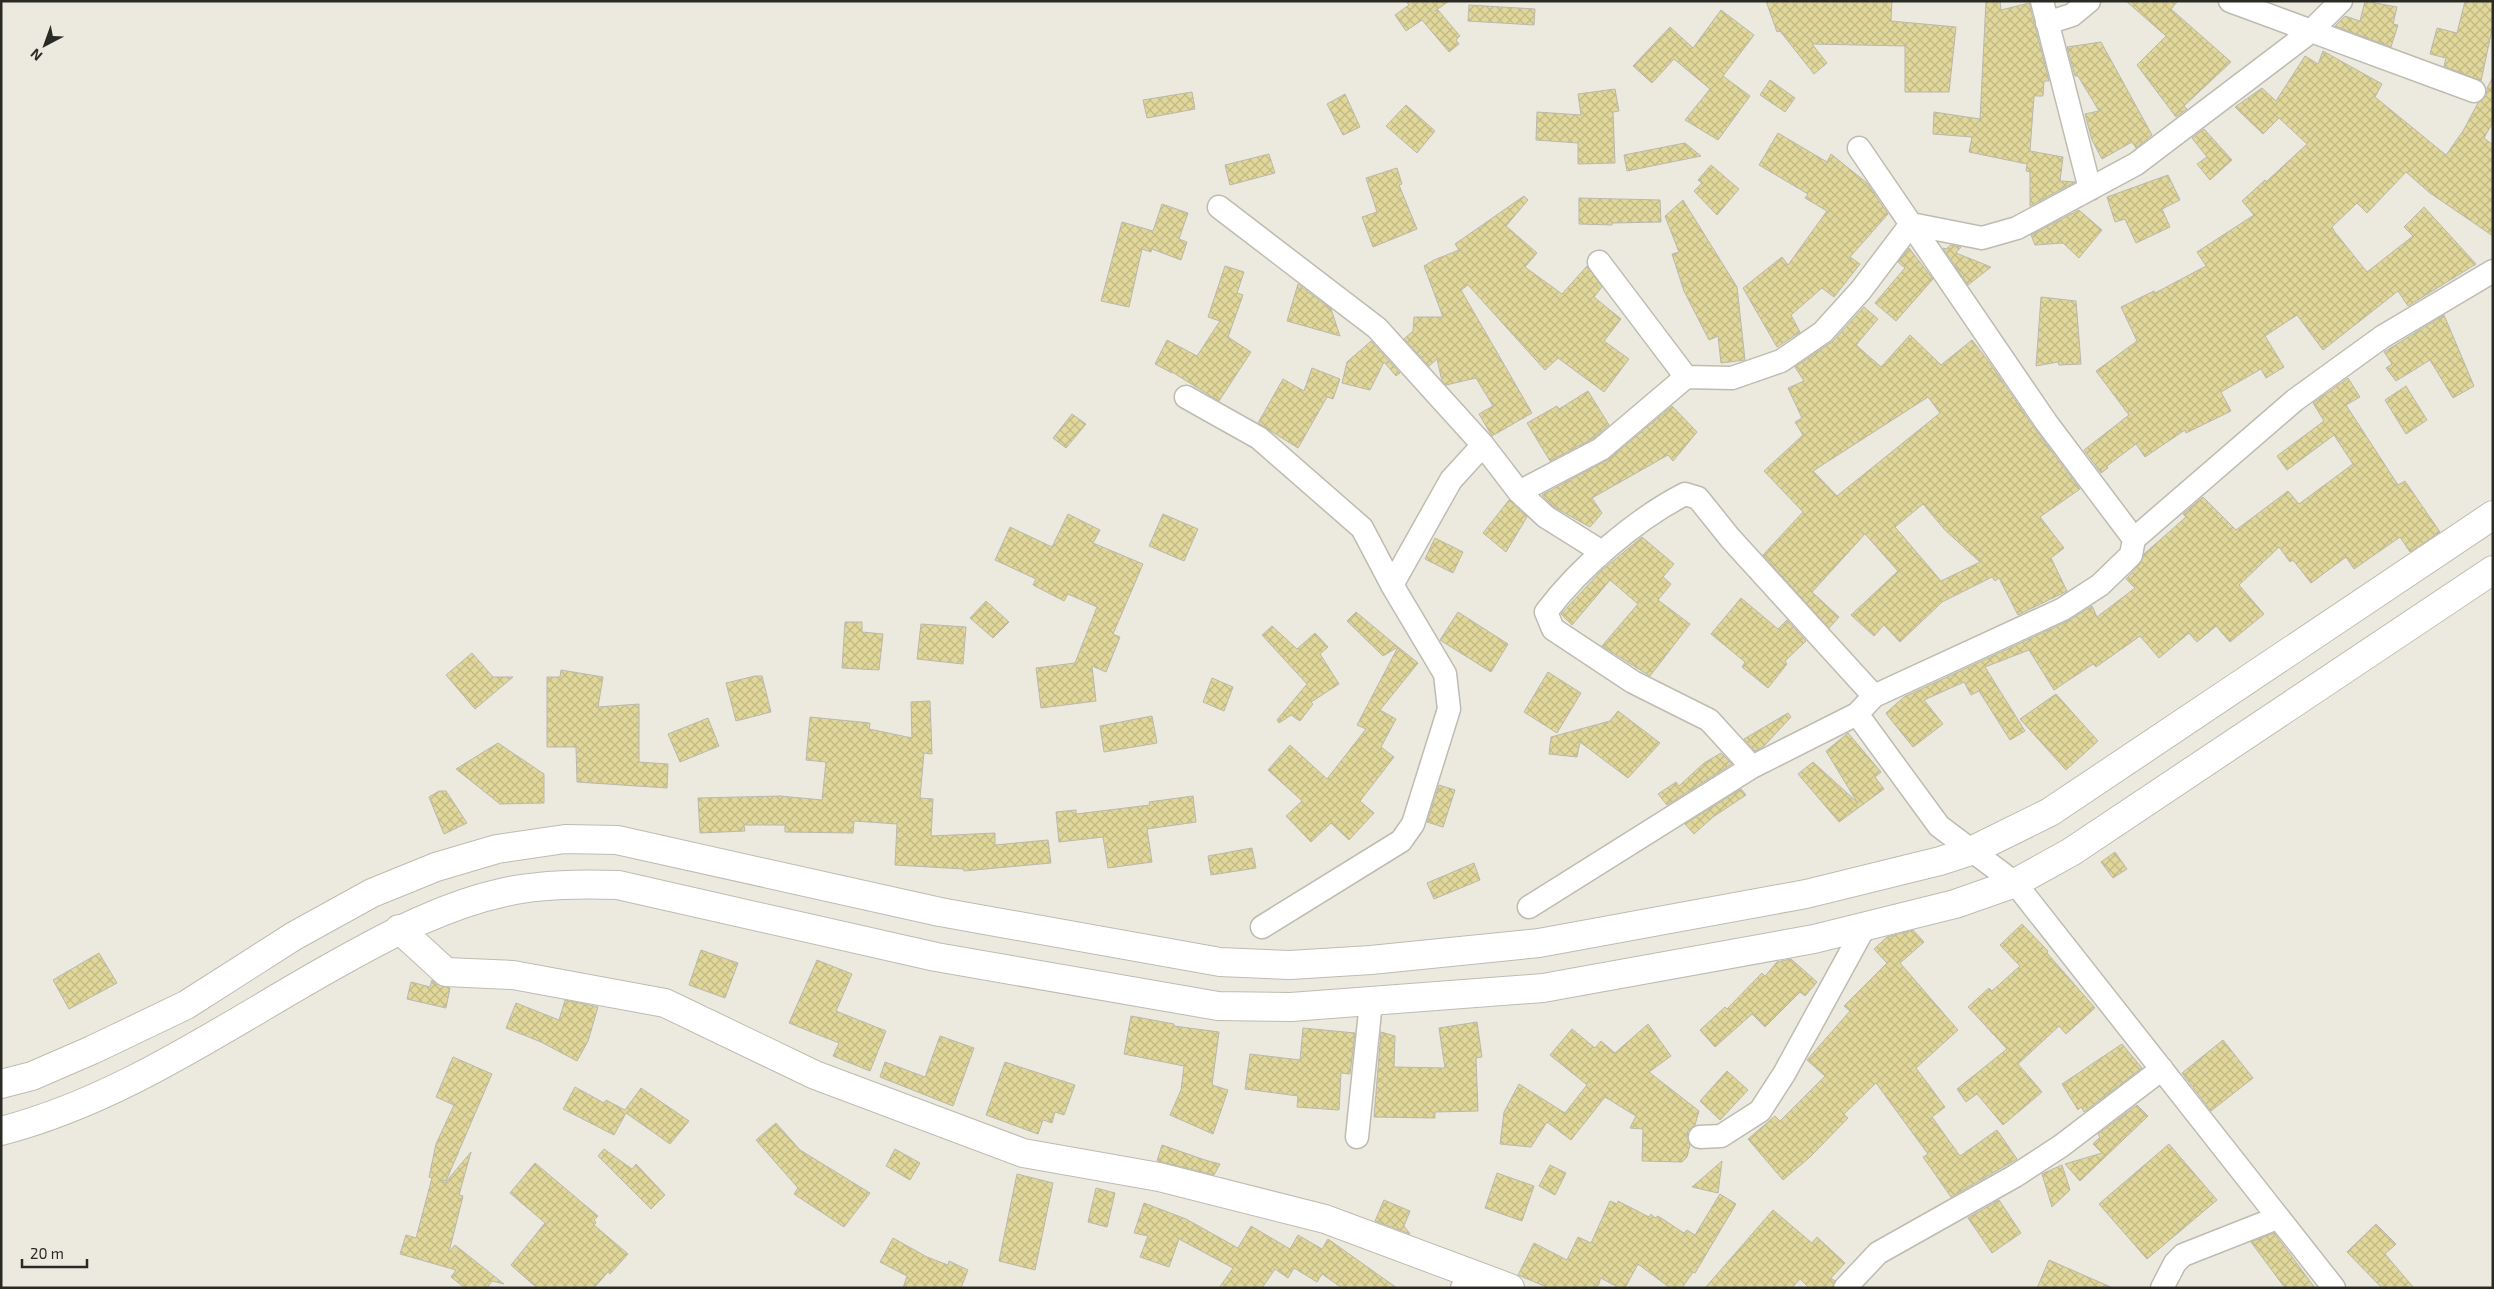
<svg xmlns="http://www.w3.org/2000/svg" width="2494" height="1289" viewBox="0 0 2494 1289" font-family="'Exo 2',sans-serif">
<defs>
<pattern id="building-cross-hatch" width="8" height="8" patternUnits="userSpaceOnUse" patternTransform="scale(1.25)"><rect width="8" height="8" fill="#e1d79b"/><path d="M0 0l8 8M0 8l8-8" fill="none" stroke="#c1b985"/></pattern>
</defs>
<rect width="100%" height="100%" fill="#eceadf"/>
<path fill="url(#building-cross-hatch)" stroke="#bab8ae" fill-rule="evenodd" d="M1406,1h43l-14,10 3,-1 22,26 -4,4 3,4 -10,8 -27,-32 -16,11 -11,-16 14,-10z
M1766,1h126l-1,20 65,6 -7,65h-44v-46l-93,-2 15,19 -13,11 -34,-43 -3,1z
M1986,1h14l1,9 28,-7 20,78h-5l-1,15h-9l-4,55 33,6 -3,24 15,1 -45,24v-34l-4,-1 1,-7 -58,-12 3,-15 -39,-3 1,-22 46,7z
M2126,1h52l-7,8 60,53 -47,44 3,3 -11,8 -39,-52 29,-29z
M2365,1l32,6 -4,17 5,1 -7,22 -56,-21 10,-10 15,5z
M2465,1h28v24l-12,56 -37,-15 2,-8 -16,-4 7,-26 20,5z
M1469,5l66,4 -1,16 -66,-4z
M1721,10l33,25 -31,41 27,20 -32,44 -33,-20 25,-31 -36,-30 -22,24 -19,-17 37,-39 23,21z
M2101,42l51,93 -16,13 -4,-6 -30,17 -10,-19 -7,-26 14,-3 -21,-35h-3l-8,-29z
M2323,51l59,33 -7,13 71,58 17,-24 15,-28 8,-7 1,-8 6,-11v45l-9,16 9,7v91l-63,-43 -24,-21 -39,41 -10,-10 -25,24 2,4 33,41 46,-36 -9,-9 20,-20 52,57 -68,42 -10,-15 -75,59 -26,-35 -32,21 19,31 -18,11 -5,-9 -40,23 10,19 -45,22 -1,-3 -40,27 -9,-13 -29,22 1,2 -7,5 -17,-23 45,-35 -33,-44 41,-30 -16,-34 33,-16 1,2 51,-27 -9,-14 57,-37 -12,-14 23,-21 1,2 41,-38 -28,-26 -16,16 -28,-27 27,-19 14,13 29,-45 13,8z
M1770,80l25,18 -10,14 -25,-17z
M1615,89l4,22 -6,1 2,51 -37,1v-21l-42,-3 1,-28 44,3 -3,-21z
M1192,92l3,17 -48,9 -4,-18z
M1345,94l15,33 -17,8 -16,-31z
M1406,105l29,26 -18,22 -31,-27z
M2204,129l28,31 -22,20 -13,-16 10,-7 -15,-19z
M1778,133l49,29 4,-8 36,29 21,31 -38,43 10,7 -26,33 -12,-9 -31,27 9,17 -23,15 -34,-59 39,-31 6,8 39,-54 -22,-13 3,-4 -49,-29z
M1685,143l16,13 -74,15 -3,-16z
M1269,154l6,19 -45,12 -5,-20z
M1711,165l28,24 -22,26 -23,-24 8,-8 -4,-3z
M1397,168l5,16 -3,1 18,44 -44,18 -11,-30 15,-5 -11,-34z
M2168,175l12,25 -18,9 8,18 -34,16 -11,-24 -10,3 -8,-25z
M1524,196l4,4 -22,26 31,27 -12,14 37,27 25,-28 15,21 -8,10 27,22 -17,22 25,18 -25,33 -46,-34 -13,12 -77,-85 -7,5 71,123 -40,23 -13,-22 14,-8 -17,-28 -30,7 -4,-4 -5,-22 -8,7 -25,-27 9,-8 1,-14h29l-19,-51 10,-6 25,-10 -4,-6z
M1579,198l81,2 1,22 -49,1v2l-33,-1z
M1683,200l54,87 8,73 -24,3 -3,-27 -9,4 -25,-49 -12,-37 7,-2 -14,-36z
M1162,204l26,9 -9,26 8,3 -6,18 -29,-11 -1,3 -9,-3 -13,58 -28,-6 21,-79 31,9z
M2079,210l23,20 -23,28 -16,-15 -28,2 -4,-10z
M1951,245l10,2 -5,6 35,14 -23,18 -25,-37 3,1z
M1909,248l24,31 -37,42 -21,-18 30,-35 -7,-6z
M1225,266l19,6 -7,21 6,2 -15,42 23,15 -32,49 -47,-29v1l-17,-9 12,-24 30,16 23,-35 -12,-4z
M1298,284l33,25 9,27 -53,-15z
M2041,297l35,4 5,63 -22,1 -1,-3 -22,4z
M1864,307l14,12 -22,26 25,22 29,-32 31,30 31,-25 17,22 46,67 45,60 -40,28 24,31 -13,10 16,33 -49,24 -19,-37 -4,3 -3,-4 -50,25 -42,40 -16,-17 -10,11 -23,-21 47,-44 -33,-37 -53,58 27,25 -10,11 -66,-73 40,-43 -39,-41 39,-36 -8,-13 7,-4 -14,-30 16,-7 -9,-14 38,-26zM1928,397l12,16 -103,83 -24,-25zM1923,504l22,26 35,32 -39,19 -46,-54z
M2444,315l30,71 -21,12 -23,-38 -34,21 -10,-13 6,-4 -8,-12z
M1371,341l29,32 -4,3 -12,-14 -14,28 -28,-7 5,-21z
M1312,368l28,11 -7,20 -6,-2 -29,51 -40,-25 25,-44 21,12z
M2348,378l12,19 -14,8 52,80 7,-4 35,51 -30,20 -10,-15 -46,32 -8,-12 -35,26 -18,-23 -3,2 -11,-15 -40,38 25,29 -34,28 -14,-16 -19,16 -8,-9 -30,25 -19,-22 -44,31 -3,-3 -39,26 -25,-40 -44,17 40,64 -15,9 -31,-49 -8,4 -7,-13 -40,18 19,24 -30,23 -25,-31 -2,-3 18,-16 164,-76 24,-15 5,11 38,-29 -9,-9 14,-15 4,-10 42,-37 -3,-3 20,-17 33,33 52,-39 11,13 54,-40 -19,-29 -47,35 -10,-14 47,-35 -11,-18z
M2406,386l21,34 -21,14 -21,-34z
M1588,391l21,34 -15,13 -44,23 -23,-38 30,-17 2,3z
M1672,406l25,26 -24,29 -5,-6 -76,43 10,15 -12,14 -36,-20 -12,-12 67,-36z
M1072,414l14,10 -20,24 -13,-10z
M1509,500l18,17 -21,35 -23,-19z
M1068,514l32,16 -7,13 50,21 -30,70 7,3 -14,35 -14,-6 4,35 -55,7 -5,-40 39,-5 22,-56 -29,-13 -4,7 -31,-16 3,-6 -41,-19 15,-33 42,20z
M1163,514l35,15 -14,32 -35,-15z
M1642,537l32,27 -11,13 8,7 -13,16 32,24 -40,52 -48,-30 36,-42 -28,-24 -38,45 -11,-11 40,-43z
M1435,538l28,14 -10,21 -28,-14z
M1741,598l37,31 9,-9 19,21 -21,20 2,3 -19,24 -26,-21 3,-5 -34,-28z
M986,601l23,21 -16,16 -23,-20z
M1356,612l42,35 -15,9 -36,-35z
M1458,612l50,32 -17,28 -51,-32z
M845,622h17v10l21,2 -4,36 -37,-2z
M921,624l45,3 -3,37 -46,-5z
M1272,626l25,23 18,-16 13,14 -8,7 19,30 -28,18 2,2 -13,17 -9,-6 -12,8 -2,-3 30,-36 -45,-49z
M1398,647l20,16 -38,47 16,9 -15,28 13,10 -34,44 14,12 -25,27 -18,-17 -20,19 -25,-26 16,-15 -34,-31 22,-25 37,34 39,-50 -9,-4z
M472,653l21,24h20l-38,32 -29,-34z
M561,670l42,7 -5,30 41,-3v58l29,2 -1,24 -90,-6 -1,-35h-29v-70h13z
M1548,672l33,21 -24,40 -33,-21z
M755,676h7l9,36 -35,9 -10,-38z
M1212,678l21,9 -9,24 -21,-9z
M2056,694l42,47 -32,29 -46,-51z
M930,701l2,53 -8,-1 -4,45 13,1 -2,37 64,-3v12l53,-5 3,23 -87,8v-2l-69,-4 2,-41 -43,-3 -1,12 -68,-1v-7h-41l1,6 -45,2 -2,-35 82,-2 42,4 4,-38 -20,-2 4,-43 60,6 -1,6 43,9 -1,-36z
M1618,711l42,32 -32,35 -48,-36 -3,15 -28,-3 2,-17 59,-16z
M1788,713l3,4 -27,29 -9,5 -11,-12z
M1152,716l5,27 -53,9 -4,-26z
M708,718l11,28 -39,16 -12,-28z
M1848,733l33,39 -6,5 9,12 -45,33 -41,-48 15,-12 44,40 -31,-51z
M498,743l46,31v29l-44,1 -44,-35z
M1721,753l11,11 -65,41 -9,-11 18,-12 3,4 25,-23z
M1439,785l16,5 -12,37 -16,-5z
M1741,789l5,6 -33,22 -19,17 -9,-10z
M439,791h7l21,32 -23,11 -15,-37z
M1193,796l3,26 -49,7 5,33 -44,6 -5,-31 -44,5 -3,-30 20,-2v4l74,-9 -1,-3z
M1252,848l4,20 -45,7 -3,-19z
M2115,852l12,17 -14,9 -12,-16z
M1474,863l6,17 -46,19 -7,-16z
M2022,924l26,27 -1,2 48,55 -29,26 -7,-8 -41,38 24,28 -39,33 -26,-31 -11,8 -9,-13 50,-40 -39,-42 21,-19 3,3 28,-25 -20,-21z
M1913,930l11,12 -24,21 58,67 -42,38 29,39 -13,10 28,39 37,-26 20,29 -66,38 -28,-40 5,-3 -52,-71 -32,31 4,4 -38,39 -27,23 -35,-41 27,-23 5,5 45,-45 -18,-16 43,-49 -6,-5 43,-43 -13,-14 13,-12z
M701,950l37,13 -13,35 -36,-13z
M99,953l18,30 -48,26 -16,-29z
M1791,959l26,23 -12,14 -5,-4 -35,35 -13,-13 -37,33 -15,-17 25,-23 2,2 35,-36 3,3 12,-14z
M817,960l35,14 -16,37 50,20 -16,40 -37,-15 6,-13 -50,-20z
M432,980l4,4 14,4 -4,20 -39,-9 4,-17 19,5z
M565,1000l33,7 -10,34 -11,20 -36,-19 -35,-14 10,-25 43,17z
M1131,1016l43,8v2l45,6 -7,53 16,5 -15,44 -43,-19 11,-25 3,-24 -60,-12z
M1477,1022l5,35 -6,1 2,53 -43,1v6l-61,-1 7,-85 14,4 -1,31 51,1 -6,-40z
M1648,1024l23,32 -22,16 50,39 -4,14 -7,6 -1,7 3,7 -3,12 -5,5 -40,-1 1,-32 -13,-1 6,-12 -31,-19 -34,43 -24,-18 -16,25 -31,-3 4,-32 15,-28 46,29 22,-28 -37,-30 22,-26 23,19 6,-7 14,12z
M1303,1028l52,5 -5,41 -9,-1 -2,37 -42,-3 1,-11 -53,-7 5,-35 50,6z
M940,1036l34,12 -21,58 -73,-29 5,-15 40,15z
M2223,1040l30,38 -42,33 -29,-38z
M2122,1044l20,24 -58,44 -3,-5 -3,3 -16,-26z
M453,1057l39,17 -46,107 -5,-1 4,3 26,-31 -12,43 4,1 -14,56 6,-7 49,39 -12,-3 -5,7h-22l-14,-11 5,-7 -56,-16 6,-19 10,3 16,-60 -3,-1 7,-33 18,-39 -18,-8z
M1005,1062l70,23 -11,30 -9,-3 -3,11 -9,-3 -5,14 -52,-19z
M1727,1071l21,19 -28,30 -20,-19z
M575,1087l29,16 2,-3 19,10 16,-22 48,33 -19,23 -44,-31 -12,22 -51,-26z
M2137,1105l11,11 -68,65 -15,-17 37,-11 -9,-9 7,-7 -2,-3z
M776,1123l24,27 70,43 -26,34 -50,-33 4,-6 -42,-48z
M2169,1144l48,56 -70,59 -48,-55z
M1162,1145l43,15 15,4 -6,11 -57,-14z
M604,1149l28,20 4,-5 29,31 -14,14 -53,-53z
M895,1149l25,14 -10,17 -24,-14z
M1722,1161l-4,32 -26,-6z
M535,1163l63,53 -4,4 2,3 -2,2 34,29 -18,20 -2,-2 -14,16h-57l-26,-23 34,-42 -35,-30z
M1550,1165l16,8 -11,22 -16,-9z
M2062,1165l8,25 -18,17 -10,-33z
M1497,1173l37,13 -12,35 -37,-13z
M1017,1174l36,9 -18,87 -36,-9z
M1096,1188l19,5 -8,34 -19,-5z
M1720,1194l16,10 -41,69 -2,-1 -11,16h-12l-32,-24 -13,24h-6l-18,-10 -4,10h-48l-31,-13 16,-32 33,17 11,-23 13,6 19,-42 7,3 1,-3 31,16 2,-3 4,4 3,-2 26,17 3,-3 8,5z
M1384,1200l26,11 -6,15 6,8 -35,-13z
M1999,1200l22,33 -29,20 -24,-35z
M1144,1203l42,16 52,29 13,-22 39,23 8,-14 24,14 6,-10 69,49h-55l-20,-14 -5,8 -23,-14 -6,10 -13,-9 -13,19h-43l14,-20 -54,-29 -10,28 -29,-10 8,-21 -14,-3z
M1773,1210l39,33 5,-6 28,26 -14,15 4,3 -3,7h-23l-9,-9 -8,9h-87z
M2376,1224l20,20 -11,10 29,34h-32l-35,-36z
M2274,1233l7,9 34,46h-30l-34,-46z
M893,1238l34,19 21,8 1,-4 19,9 -7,18h-58l4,-12 -27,-14z
M2049,1260l64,28h-76z"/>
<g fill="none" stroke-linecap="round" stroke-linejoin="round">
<defs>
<path id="minor" d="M2042,1l48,188
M2230,1l244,90
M2047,23l25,-8 17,-14
M1859,148l187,274 88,117
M1219,207l158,121 106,117 36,47 27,25 56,35
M1599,262l87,115
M1186,397l73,41 103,90 30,57 53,89 4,35 -36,115 -12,17 -139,86
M1519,492l82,-43 85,-72 46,1 49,-17 42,-29 38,-42 50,-66 71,14 35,-10 119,-64 174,-132 31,-31
M1392,585l59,-105 32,-35
M1857,714l82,112 76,57 319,405
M1752,767l-43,-47 -76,-38 -80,-53 -7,-17c33,-44 90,-93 139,-118l13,4 32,40 144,158
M1529,907l223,-140 105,-53 17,-18 189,-87 37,-24 31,-30 3,-16 161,-139 87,-63 111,-66
M1357,1137l14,-135
M1700,1137l21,-1 39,-25 24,-37 80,-146
M1462,1288l10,-15
M1845,1288l33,-35 137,-77 46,-30 101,-77
M2162,1288l13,-25 8,-8 94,-37"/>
<path id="tertiary" d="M399,929l47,43 67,3 152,28 150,72 208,78 136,24 166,42 185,69"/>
<path id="secondary" d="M1,1084l31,-8 60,-26 94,-45 108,-69 78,-43 64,-26 61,-18 68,-10 52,1 323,72 280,50 70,3 81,-5 168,-17 267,-49 134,-33 31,-10 79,-39 443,-297
M1,1131c124,-32 230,-109 341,-170 52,-29 104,-56 163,-69 37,-8 76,-8 113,-7l318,72 282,49 73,1 252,-19 271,-49 141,-35 60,-21 56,-31 422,-282"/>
</defs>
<use href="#minor" stroke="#bebcb1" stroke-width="25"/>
<use href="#tertiary" stroke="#bebcb1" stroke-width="30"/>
<use href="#secondary" stroke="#bebcb1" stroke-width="30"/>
<use href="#minor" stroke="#fff" stroke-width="22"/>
<use href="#tertiary" stroke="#fff" stroke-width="28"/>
<use href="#secondary" stroke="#fff" stroke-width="28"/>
</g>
<rect width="2494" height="1289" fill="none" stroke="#2a2a25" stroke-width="5"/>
<g transform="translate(45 45) rotate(221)" stroke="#eceadf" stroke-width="4" paint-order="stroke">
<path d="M0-4L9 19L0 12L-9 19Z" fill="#2a2a25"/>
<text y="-8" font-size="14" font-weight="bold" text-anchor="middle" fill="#2a2a25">N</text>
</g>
<path d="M22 1259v8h65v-8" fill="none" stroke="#2a2a25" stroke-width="2.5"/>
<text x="30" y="1259" font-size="15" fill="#2a2a25" stroke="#eceadf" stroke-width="4" paint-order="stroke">20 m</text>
</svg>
